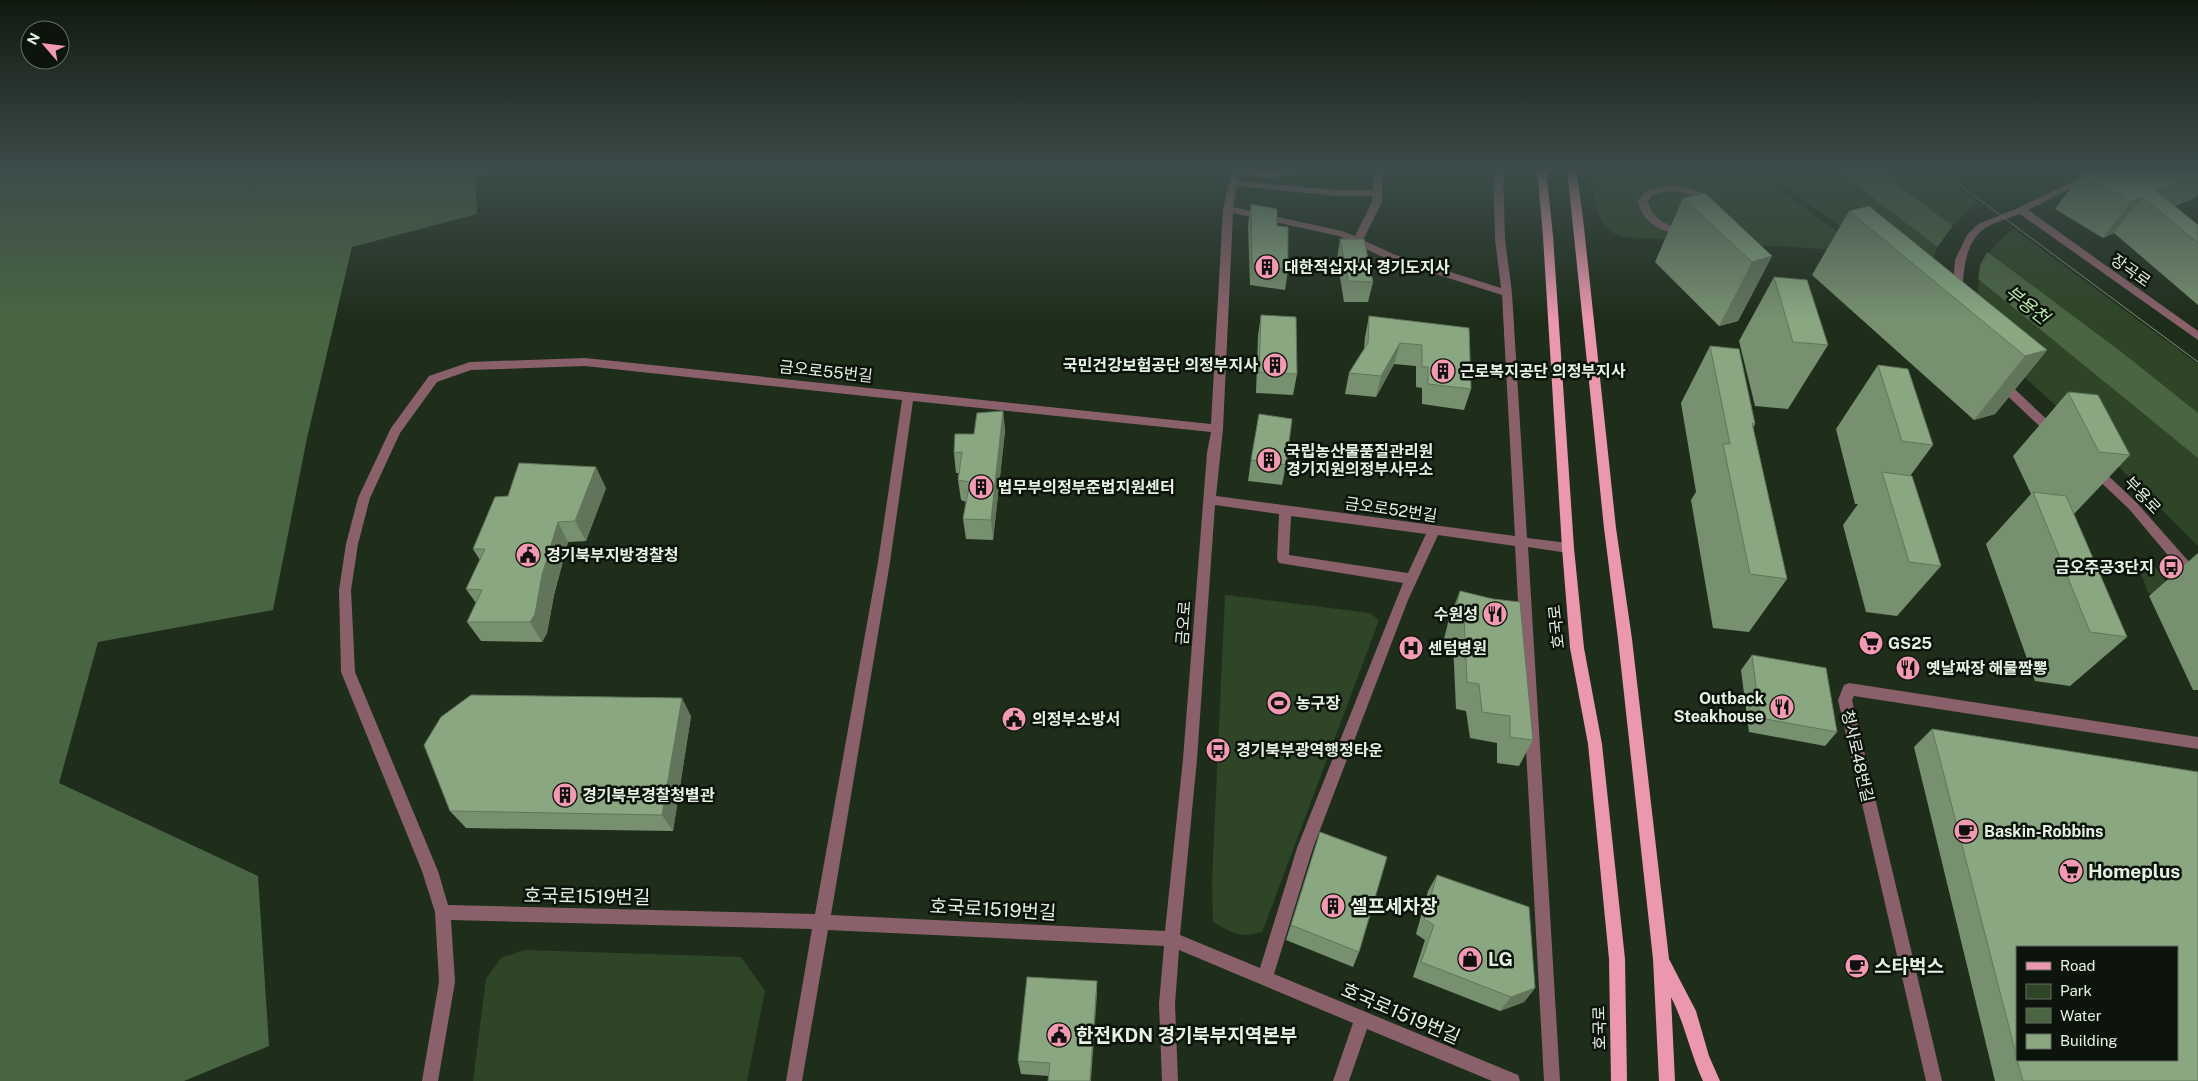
<svg xmlns="http://www.w3.org/2000/svg" width="2198" height="1081" viewBox="0 0 2198 1081" font-family="'Public Sans','Noto Sans KR',sans-serif">
<rect width="100%" height="100%" fill="#1f2e1b"/>
<path fill="#2e4627" d="M1591,168h159l191,139 -101,-57 -216,-13c-32,-8 -29,-42 -33,-69z
M1759,168h175l44,35c-34,27 -50,46 -46,90z
M2014,229l184,135v182l-127,-127 -49,-44 -44,-79c0,-29 12,-51 36,-67z
M2125,557c29,6 37,10 47,40l-24,-4 -6,-17 -12,-7z
M1225,595l145,18 9,7 -113,302 -4,10c-22,7 -30,0 -49,-10l-1,-41z
M524,950l217,7 24,34 -18,90h-274l13,-102 15,-21z"/>
<path fill="#496442" d="M0,168h506l-30,11 1,35 -125,33 -45,191 -34,172 -175,32 -39,141 199,93 11,170 -85,35h-184z"/>
<path fill="#4b6543" d="M1834,168h41l249,186 74,59v45l-237,-193z"/>
<path fill="#1f2e1b" d="M1954,224l35,25 -9,16 -2,16 -42,-32z"/>
<g fill="none" stroke-linecap="round" stroke-linejoin="round">
<path fill="#8a616b" fill-rule="evenodd" d="M1232,168l39,4 27,-4h18l-4,3 -41,7 -32,-4 -1,7 99,9h36v-22h9v34l-19,38 30,14 108,34 -6,-49 -2,-71h10l2,71 7,54 15,245 41,5 4,2 2,3 -2,3 -4,2 -40,-6 32,534h-16l-29,-535 -77,-11 -30,65 -95,248 -39,126 244,101 2,6h-28l-125,-52 -18,52h-16l20,-58 -174,-73 -4,54 3,77h-16l-3,-77 5,-58 -336,-16 -26,151h-16l26,-152 -361,-9 4,62 -17,99h-16l17,-99 -4,-70 -13,-41 -81,-199 -2,-82 7,-46 12,-46 33,-70 38,-52 41,-14 115,-4 626,66 12,-215zM1237,186l100,10h35v6l-17,34 -13,-5 -109,-24zM1233,213l106,23 46,22 117,37 13,241 -299,-40 7,-67zM585,366l317,34 -24,162 -63,352 -367,-9 -10,-34 -83,-199 -4,-82 7,-46 12,-46 30,-65 37,-51 34,-12zM913,401l298,31 -4,21 -24,306 -18,172 -334,-16 59,-353zM1215,505l64,9 -2,45 2,4 124,20 -106,265 -37,120 -80,-33 17,-176zM1291,516l135,18 -18,39 -119,-18z
M2100,168h11l-83,42 170,121v9l-178,-126c-11,4 -26,8 -36,15 -20,14 -20,43 -22,64l-5,3 -5,-3 3,-33 12,-25 11,-11 40,-16z
M1668,185c23,2 42,8 55,27l-3,12c-24,19 -76,12 -82,-23l8,-10zM1668,191c18,1 35,6 45,21l-1,9c-20,15 -59,7 -64,-20l4,-6z
M2000,378l4,1 54,51 2,3 -2,3h-8l-54,-51 -2,-3z
M2095,466l4,1 38,36 61,69v14l-5,-1 -64,-76 -38,-36 -2,-3 2,-3z
M1849,683l349,54v12l-344,-53 -2,4 90,381h-16l-88,-381 6,-15z"/>
<path fill="#eb97ae" fill-rule="evenodd" d="M1537,168h9l7,68 21,312 10,100 18,96 23,215 2,122h-16l-2,-122 -21,-215 -18,-96 -8,-100 -19,-312z
M1567,168h9l7,50 33,310 16,111 37,320 27,52 13,45 11,25h-17c-13,-28 -18,-57 -32,-84l4,84h-16l-6,-122 -35,-320 -14,-111z"/>
<path stroke="#859181" stroke-width="1" d="M1937,168l261,194"/>
</g>
<path fill="#779070" fill-rule="evenodd" d="M2198,168v26l-2,3 -21,9 23,19v80l-84,-72 -11,5 -48,-29 26,-35z
M1683,198l89,58 -34,65 -19,5 -64,-64z
M1251,204l26,22 11,44 -3,20 -35,-5 -2,-60z
M1849,211l198,139 -52,64 -21,6 -162,-145z
M1340,239l33,43 -5,20h-24l-7,-43z
M1774,277l54,68 -40,64 -33,-3 -16,-65z
M1261,315l36,59 -4,21 -37,-2 2,-57z
M1369,316l100,12 2,61 -7,21 -42,-6v-16l-6,-1v-21l-22,-2 -18,33 -31,-3 4,-21 15,-24 1,-12z
M1710,346l45,78 -2,4 34,151 -38,53 -36,-4 -22,-128 5,-8 -15,-89z
M1878,365l55,80 -23,31 31,90 -44,50 -31,-4 -23,-87 15,-21h-3l-19,-75z
M2068,392l62,63 -56,59 53,123 -57,49 -35,-5 -49,-137 45,-50 -18,-38z
M1003,411l2,20 -12,109 -27,-1 -3,-20 3,-17 -5,-2 -3,-20 1,-7h-3l-2,-20 20,-19z
M1251,460l35,5 -4,20 -34,-4z
M606,488l-20,53 -18,1 -14,53 -7,38 -5,9 -61,-1 -14,-19 9,-19 -10,-14 14,-29 -7,-11z
M2198,553v137h-5l-44,-94z
M1460,591l73,149 -14,26 -22,-3v-20l-27,-5 -4,-27 -10,-2 -3,-67 -9,-3 5,-20z
M1752,655l85,77 -12,14 -76,-14 -8,-62z
M691,716l-18,115 -207,-3 -16,-17z
M1932,729l266,352h-203l-81,-334zM2017,947l160,113h-160z
M1320,832l39,120 -6,15 -67,-27z
M1437,875l98,113 -11,14 -24,9 -87,-34 12,-37 -9,-6 12,-43z
M1097,981v14l-48,81 -28,-2 -3,-13z"/>
<path fill="#61755b" d="M2198,173v21l-2,3 -36,15 -4,-21z
M2142,197l-28,36 -11,5 28,-36z
M1772,256l-34,65 -19,5 33,-64z
M1400,343l-6,21 -18,33 5,-21z
M2047,350l-52,64 -21,6 51,-64z
M1003,411l2,20 -12,109 -2,-20z
M596,467l10,21 -20,53 -11,-20z
M558,522l10,20 -14,53 -7,38 -5,9 -12,-20 12,-47z
M682,698l9,18 -18,115 -11,-16z
M1097,981v14l-6,86h-1z
M1535,988l-11,14 -24,9 11,-14z"/>
<path fill="#8aa782" stroke="#61755b" d="M2096,168h102v5l-42,18 42,34v18l-56,-46 -11,5 -50,-28z
M1705,193l67,63 -20,6 -69,-64z
M1251,204l26,5v17l11,1v43l-36,-6z
M1869,206l178,144 -22,6 -176,-145z
M1340,239h24l9,43 -25,-1z
M1774,277l33,3 21,65 -35,-3z
M1261,315l35,2 1,57 -38,-2z
M1369,316l100,12 2,61 -43,-5v-17h-6v-22l-22,-2 -19,33 -32,-3 19,-30z
M1710,346l29,3 16,75 -3,-1 35,156 -37,-5 -27,-130h7z
M1878,365l30,4 25,76 -31,-4z
M2068,392l30,3 32,60 -31,-3z
M1003,411l-12,109 -28,-1 7,-37 -12,-2 4,-28 -8,1 1,-19h19l3,-21z
M1259,414l33,5 -6,46 -35,-5z
M519,463l77,4 -21,54 -17,1 -16,53 -7,39 -5,8h-63l15,-32 -16,-1 19,-40h-12l22,-52 13,-1z
M1882,472l30,4 29,90 -32,-4z
M2033,492l33,4 61,141 -37,-5z
M1460,591l33,8 27,3 13,138 -23,-3v-21l-28,-4 -3,-28 -12,-2 -3,-68 -9,-3z
M1752,655l74,13 11,64 -77,-14z
M471,695l211,3 -20,117 -212,-4 -26,-66 17,-28z
M1932,729l266,43v309h-175l-6,-21h160v-113h-160v111z
M1320,832l67,25 -28,95 -68,-27z
M1437,875l92,32 6,81 -24,9 -90,-35 13,-37 -10,-6z
M1027,977l70,4 -7,100h-42l2,-18 -32,-2z"/>
<linearGradient id="sky" x2="0" y2="1"><stop stop-color="#11190f"/><stop offset="0.53" stop-color="#3c4c4a"/><stop offset="1" stop-color="#3c4c4a" stop-opacity="0"/></linearGradient>
<rect width="2198" height="319" fill="url(#sky)"/>
<defs>
<symbol id="building-disc" viewBox="-11 -11 22 22"><circle r="9.5" fill="#f19ab1" stroke="#0d140c"/><path d="M-4-6H4V6H1V3H-1V6H-4ZM-2.5-4.3h1.7v1.8h-1.7ZM.8-4.3h1.7v1.8H.8ZM-2.5-1h1.7V.8h-1.7ZM.8-1h1.7V.8H.8Z" fill="#111"/></symbol>
<symbol id="civic-disc" viewBox="-11 -11 22 22"><circle r="9.5" fill="#f19ab1" stroke="#0d140c"/><path d="M-.6-6.5H3V-4.5H.6V-3L4-1V1h2V6H-6V1h2V-1L-.6-3ZM-1.2 2.5V6h2.4V2.5Z" fill="#111"/></symbol>
<symbol id="bus-disc" viewBox="-11 -11 22 22"><circle r="9.5" fill="#f19ab1" stroke="#0d140c"/><path d="M-5-6H5V4H4V6H2V4H-2V6H-4V4H-5ZM-3.5-4V0h7V-4ZM-3.5 1.2v1.5H-2V1.2ZM2 1.2v1.5H3.5V1.2Z" fill="#111"/></symbol>
<symbol id="restaurant-disc" viewBox="-11 -11 22 22"><circle r="9.5" fill="#f19ab1" stroke="#0d140c"/><path d="M-5-6h1v4h1v-4h1v4h1v-4h1v5L-1.5 .5V6h-2V.5L-5-1ZM5-6V6H3V1.5H1.5Q1.5-4 5-6Z" fill="#111"/></symbol>
<symbol id="supermarket-disc" viewBox="-11 -11 22 22"><circle r="9.5" fill="#f19ab1" stroke="#0d140c"/><path d="M-6-5.5h2.5l.6 2H6L4.5 2H-2.5L-4.4-4H-6ZM-1.5 3.2a1.3 1.3 0 1 0 .1 0ZM3 3.2a1.3 1.3 0 1 0 .1 0Z" fill="#111"/></symbol>
<symbol id="hospital-disc" viewBox="-11 -11 22 22"><circle r="9.5" fill="#f19ab1" stroke="#0d140c"/><path d="M-5-5h3v3.5h4V-5h3V5h-3V1.5h-4V5h-3Z" fill="#111"/></symbol>
<symbol id="stadium-disc" viewBox="-11 -11 22 22"><circle r="9.5" fill="#f19ab1" stroke="#0d140c"/><path d="M0-5a6.5 5 0 1 0 0 10a6.5 5 0 1 0 0-10ZM-3.5-1.8h7v3.6h-7Z" fill="#111"/></symbol>
<symbol id="cafe-disc" viewBox="-11 -11 22 22"><circle r="9.5" fill="#f19ab1" stroke="#0d140c"/><path d="M-5.5-4.5H6V0H3Q3 3.5 0 3.5H-2.5Q-5.5 3.5-5.5 0ZM3-3.2v2h1.7v-2ZM-6 4.5H4V6H-6Z" fill="#111"/></symbol>
<symbol id="shop-disc" viewBox="-11 -11 22 22"><circle r="9.5" fill="#f19ab1" stroke="#0d140c"/><path d="M-5-2.5h2.3a2.7 3.5 0 0 1 5.4 0H5L5.5 6h-11ZM-1.5-2.5h3a1.5 2.3 0 0 0-3 0Z" fill="#111"/></symbol>
</defs>
<g fill-rule="evenodd">
<use href="#building-disc" x="1253" y="253" width="28" height="28"/>
<use href="#building-disc" x="1261" y="351" width="28" height="28"/>
<use href="#building-disc" x="1429" y="357" width="28" height="28"/>
<use href="#building-disc" x="1255" y="446" width="28" height="28"/>
<use href="#building-disc" x="967" y="473" width="28" height="28"/>
<use href="#civic-disc" x="514" y="541" width="28" height="28"/>
<use href="#bus-disc" x="2157" y="553" width="28" height="28"/>
<use href="#restaurant-disc" x="1481" y="600" width="28" height="28"/>
<use href="#supermarket-disc" x="1857" y="629" width="28" height="28"/>
<use href="#hospital-disc" x="1397" y="634" width="28" height="28"/>
<use href="#restaurant-disc" x="1894" y="654" width="28" height="28"/>
<use href="#stadium-disc" x="1265" y="689" width="28" height="28"/>
<use href="#restaurant-disc" x="1768" y="693" width="28" height="28"/>
<use href="#civic-disc" x="1000" y="705" width="28" height="28"/>
<use href="#bus-disc" x="1204" y="736" width="28" height="28"/>
<use href="#building-disc" x="551" y="781" width="28" height="28"/>
<use href="#cafe-disc" x="1952" y="817" width="28" height="28"/>
<use href="#supermarket-disc" x="2057" y="857" width="28" height="28"/>
<use href="#building-disc" x="1319" y="892" width="28" height="28"/>
<use href="#shop-disc" x="1456" y="945" width="28" height="28"/>
<use href="#cafe-disc" x="1843" y="952" width="28" height="28"/>
<use href="#civic-disc" x="1045" y="1021" width="28" height="28"/>
</g>
<g text-anchor="middle" stroke-width="5" stroke-linejoin="round" paint-order="stroke">
<g font-size="16" font-weight="bold" fill="#e6f0e3" stroke="#0d140c" text-anchor="start">
<text x="1284" y="273">대한적십자사 경기도지사</text>
<text x="1258" y="371" text-anchor="end">국민건강보험공단 의정부지사</text>
<text x="1460" y="377">근로복지공단 의정부지사</text>
<text x="1286" y="457">국립농산물품질관리원<tspan x="1286" dy="18">경기지원의정부사무소</tspan></text>
<text x="998" y="493">법무부의정부준법지원센터</text>
<text x="546" y="561">경기북부지방경찰청</text>
<text x="2154" y="573" text-anchor="end">금오주공3단지</text>
<text x="1478" y="620" text-anchor="end">수원성</text>
<text x="1888" y="649">GS25</text>
<text x="1428" y="654">센텀병원</text>
<text x="1926" y="674">옛날짜장 해물짬뽕</text>
<text x="1764" y="704" text-anchor="end">Outback<tspan x="1764" dy="18">Steakhouse</tspan></text>
<text x="1296" y="709">농구장</text>
<text x="1032" y="725">의정부소방서</text>
<text x="1236" y="756">경기북부광역행정타운</text>
<text x="582" y="801">경기북부경찰청별관</text>
<text x="1984" y="837">Baskin-Robbins</text>
</g>
<g font-size="16" fill="#e6f0e3" stroke="#0d140c">
<text transform="translate(2131 270) rotate(35)" y="6">장곡로</text>
<text transform="translate(826 371) rotate(6)" y="6">금오로55번길</text>
<text transform="translate(2143 495) rotate(46)" y="6">부용로</text>
<text transform="translate(1391 509) rotate(8)" y="6">금오로52번길</text>
<text transform="translate(1183 623) rotate(-86)" y="6">금오로</text>
<text transform="translate(1556 627) rotate(-96)" y="6">호국로</text>
<text transform="translate(1858 756) rotate(77)" y="6">청사로48번길</text>
<text transform="translate(1599 1028) rotate(-91)" y="6">호국로</text>
</g>
<g font-size="18" font-style="italic" fill="#bce9af" stroke="#0d140c">
<text transform="translate(2027 305) rotate(38)" y="6">부용천</text>
</g>
<g font-size="19" font-weight="bold" fill="#e6f0e3" stroke="#0d140c" text-anchor="start">
<text x="2088" y="878">Homeplus</text>
<text x="1350" y="913">셀프세차장</text>
<text x="1488" y="966">LG</text>
<text x="1874" y="973">스타벅스</text>
<text x="1076" y="1042">한전KDN 경기북부지역본부</text>
</g>
<g font-size="19" fill="#e6f0e3" stroke="#0d140c">
<text transform="translate(587 896) rotate(1)" y="7">호국로1519번길</text>
<text transform="translate(993 909) rotate(3)" y="7">호국로1519번길</text>
<text transform="translate(1401 1013) rotate(23)" y="7">호국로1519번길</text>
</g>
</g>
<rect x="2016" y="946" width="162" height="115" fill="#0d140c" stroke="#646c62"/>
<rect x="2026" y="962" width="25" height="8" fill="#eb97ae" stroke="#646c62"/>
<text x="2060" y="971" font-size="15" fill="#e6f0e3">Road</text>
<rect x="2026" y="984" width="25" height="15" fill="#2e4627" stroke="#646c62"/>
<text x="2060" y="996" font-size="15" fill="#e6f0e3">Park</text>
<rect x="2026" y="1008" width="25" height="15" fill="#4b6543" stroke="#646c62"/>
<text x="2060" y="1021" font-size="15" fill="#e6f0e3">Water</text>
<rect x="2026" y="1034" width="25" height="15" fill="#8aa782" stroke="#646c62"/>
<text x="2060" y="1046" font-size="15" fill="#e6f0e3">Building</text>
<g transform="translate(45 45) rotate(298)"><circle r="24" fill="#0d140c" stroke="#646c62"/>
<path d="M0-4L9 19L0 12L-9 19Z" fill="#f19ab1"/>
<text y="-8" font-size="14" font-weight="bold" text-anchor="middle" fill="#e6f0e3">N</text>
</g>
</svg>
